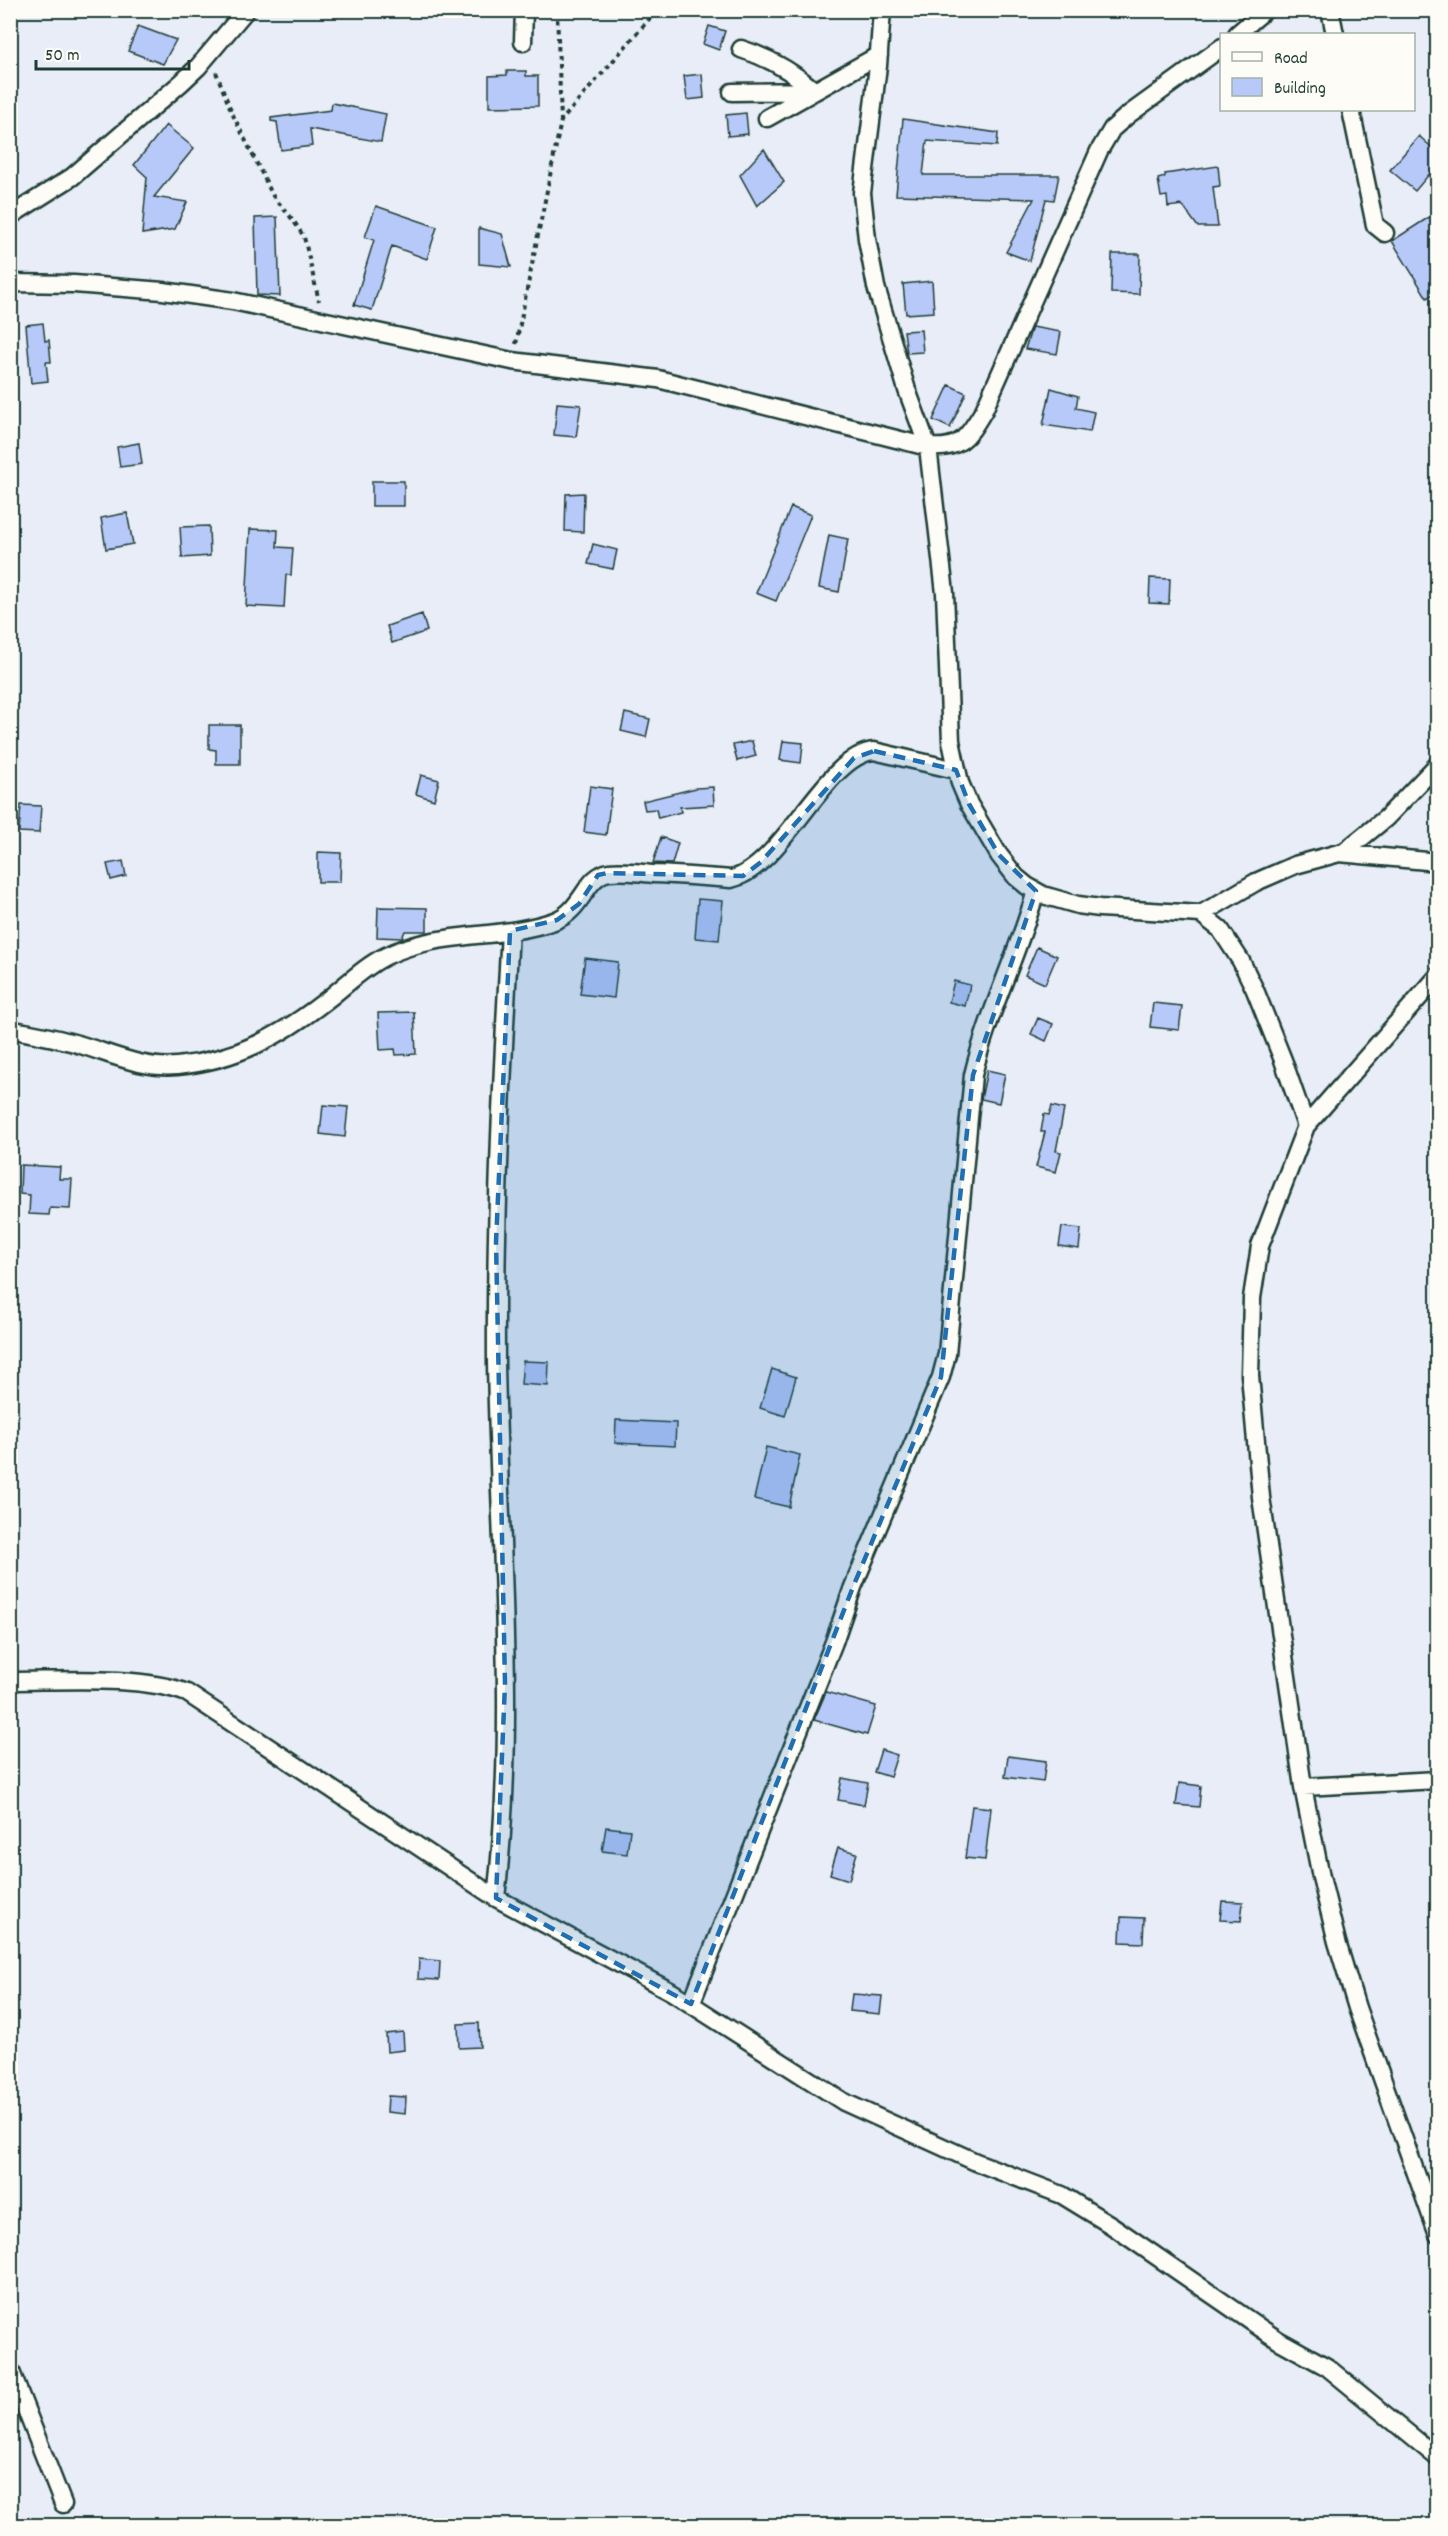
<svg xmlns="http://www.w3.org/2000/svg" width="1448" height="2536" viewBox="0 0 1448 2536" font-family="Dekko,sans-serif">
<rect width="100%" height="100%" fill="#e8edf8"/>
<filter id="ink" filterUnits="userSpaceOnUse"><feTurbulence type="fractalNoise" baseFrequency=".0167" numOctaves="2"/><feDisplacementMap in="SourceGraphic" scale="12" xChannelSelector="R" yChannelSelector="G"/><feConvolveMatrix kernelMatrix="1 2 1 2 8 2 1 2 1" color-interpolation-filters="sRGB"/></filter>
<g filter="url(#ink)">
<path fill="#b7c9f9" stroke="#1f3d34" stroke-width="1.5" d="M138,26l38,14 -13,24 -35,-13z
M709,26l16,5 -6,19 -16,-6z
M507,71h19v5h12v30l-49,1v-31l18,-1z
M702,74l2,24 -17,2 -3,-24z
M332,103l54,11 -5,28 -71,-13 2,17 -31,4 -4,-28 -6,-1v-3l60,-8z
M746,113l2,21 -20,2 -2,-21z
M903,119l95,14 -1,13 -70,-5 -4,34h136l-5,25 -8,-1 -16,62 -24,-9 28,-53 -138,-4z
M166,125l28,23 -40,49 33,5 -12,27 -33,5 5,-57 -13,-12z
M1419,136l18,16v13l-22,26 -25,-21z
M764,149l20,33 -27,24 -17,-31z
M1218,166l2,20 -7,1 5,40h-20l-16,-22 -14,2 -1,-11 -6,1 -3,-18 7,-2v-3z
M376,206l61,21 -10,32 -35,-13 -20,64 -18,-5 20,-65 -9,-3z
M1437,212v79l-10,7 -35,-57z
M277,217l3,79 -23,-1 -2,-77z
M479,228l23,6 9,33 -32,-3z
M1112,254h28l-1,40 -28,-1z
M932,281l2,31 -28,2 -3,-30z
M43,323l2,18 4,-1 2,22h-5l2,19 -17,2 -5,-58z
M1032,327l29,5 -4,22 -32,-5z
M921,330l2,22 -16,1 -3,-22z
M949,385l17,8 -16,35 -17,-8z
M1051,388l27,8 -2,12 18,4 -4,20 -47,-7z
M557,403l24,2 -5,32 -22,-2z
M139,443l3,21 -22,3 -3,-20z
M372,481h32v25h-32z
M584,493l-1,39 -18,-1 1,-37z
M791,507l20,8 -35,86 -20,-8z
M127,513l6,31 -27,5 -5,-31z
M209,526l1,30 -28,2 -2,-31z
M250,529l28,1 -1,17 16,1 -2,27h-5l-2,33 -38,-2z
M829,535l19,4 -9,53 -20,-4z
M593,544l24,6 -4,19 -25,-5z
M1150,578l20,1 -1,25 -20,-1z
M422,614l5,17 -35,12 -5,-17z
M625,713l25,6 -4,18 -25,-6z
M209,725h31v39h-24v-14l-7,-1z
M752,741l4,15 -19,5 -4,-16z
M783,741l20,2 -2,20 -21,-3z
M421,775l18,5 -5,20 -18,-6z
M590,786l22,3 -6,46 -22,-3z
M713,787l1,18 -34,2 1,5 -23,6 -2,-9 -11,1 -2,-9 53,-13z
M21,805l20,1 -2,27 -20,-1z
M661,837l17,6 -6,21 -19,-1z
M318,852l23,1 -1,29h-22z
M123,861l3,15 -15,4 -4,-16z
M698,899l25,2 -4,39 -24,-2z
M378,907l49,1v23h-22l-3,7 -25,-1z
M1037,947l20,9 -12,28 -20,-9z
M585,958l33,4 -4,36 -34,-4z
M954,981l16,4 -5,21 -16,-4z
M1153,1003l29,3 -3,24 -29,-3z
M414,1012l2,42 -20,1 -1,-6 -15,1 -2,-37z
M1038,1018l15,6 -7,17 -15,-7z
M987,1070l18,4 -6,29 -18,-4z
M323,1105l25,2 -3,30 -25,-3z
M1052,1106l12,3 -8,42 5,1 -5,20 -20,-5 9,-35h-4l3,-18 5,1z
M21,1165l39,2 -1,12h13l-2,30 -20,-1 -1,7 -20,-1 1,-19 -10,-1z
M1062,1227l19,2 -2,20 -20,-3z
M523,1361l26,1 -1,24 -27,-2z
M772,1369l24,8 -11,39 -25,-8z
M616,1420l60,3 -1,23 -60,-3z
M766,1447l34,8 -11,52 -35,-8z
M826,1692l50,14 -9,29 -53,-15z
M881,1750l16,5 -7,22 -16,-5z
M1008,1756l38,5 -3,21 -38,-5z
M842,1778l26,5 -4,22 -26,-5z
M1179,1783l22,3 -2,21 -23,-2z
M972,1806l19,2 -6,52 -20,-2z
M606,1827l24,3 -3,24 -25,-3z
M838,1848l19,5 -8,27 -19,-6z
M1222,1901l21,1 -2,19 -21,-1z
M1121,1917l23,1 -1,25 -23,-1z
M419,1959l21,2 -1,19 -21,-1z
M852,1994l30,2 -2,18 -30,-3z
M479,2023l1,24 -21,1 -1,-24z
M403,2032l1,18 -17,2 -1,-18z
M388,2096l18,1 -1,17 -18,-2z"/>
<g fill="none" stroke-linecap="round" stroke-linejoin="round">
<defs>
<path id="minor" d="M882,10l-4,56 -16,127 5,46 9,48 31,103 21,57 17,146 6,148 9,42 9,21 30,51 17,22 11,9 16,9 35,10 22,3 101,6 19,15 21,32 14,29 28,70 23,66 -46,120 -8,52 -2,77 11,122 42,290 18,90 16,65 20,66 81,227
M1330,10l5,24
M1237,34l28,-24
M523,42l1,-32
M741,49c29,9 51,22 74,42
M732,92l82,-1
M1351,110l24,115 10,8
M767,118l112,-63
M10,216l62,-39 109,-94 17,-16 48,-57
M10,283l64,1 89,7 70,10 279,60 146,18 270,68c34,3 40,-11 56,-37l115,-259 13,-22 16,-14 94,-68
M1344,852l42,-34 52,-54
M1201,914l55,-32 39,-17 44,-12 99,9
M10,1029c24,5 48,9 71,16 33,10 62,24 96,21 60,-6 104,-30 151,-67 18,-14 37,-33 58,-43 53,-26 113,-16 168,-35 29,-10 31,-45 55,-49 15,-2 31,1 45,2 26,1 52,3 77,5 51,-11 95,-124 143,-128l82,19
M1306,1126l132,-150
M10,1681c51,0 131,-6 177,12l309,205 176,94 172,110 132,60 86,33 49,30 167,115 49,27 111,91
M1303,1787l135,-7
M496,1898c21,-178 3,-357 0,-535 -1,-144 6,-288 14,-432
M691,2004l143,-362 19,-55 88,-210 6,-23 26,-279c15,-63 45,-121 63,-184
M10,2369l53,135"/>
</defs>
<use href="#minor" stroke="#1f3d34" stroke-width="21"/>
<path stroke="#1f3d34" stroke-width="4" stroke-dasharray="4.5 4.5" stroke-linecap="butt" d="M557,10l4,111
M216,72l16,41 41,83 20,24 11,17 15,64
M516,344l45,-223 96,-111"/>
<use href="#minor" stroke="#fdfcf7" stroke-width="16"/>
</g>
</g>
<path fill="#1f6fb2" fill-opacity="0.2" stroke="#1f6fb2" stroke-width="4.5" stroke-dasharray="12 8" stroke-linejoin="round" d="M874,751l82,19 13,34 30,51 37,36 -63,184 -32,302 -88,210 -162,417 -195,-106 9,-214 -9,-442 14,-311 47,-11 22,-16 19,-29 9,-2 136,3 18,-14 93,-104z"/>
<rect width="1448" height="2536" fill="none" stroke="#fdfcf7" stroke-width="36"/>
<rect x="18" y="18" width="1412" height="2500" fill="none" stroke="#1f3d34" stroke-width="2" filter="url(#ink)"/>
<rect x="1220" y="33" width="195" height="78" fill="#fdfcf7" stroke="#a4b0a9" stroke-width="1.5"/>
<rect x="1232" y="52" width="30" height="9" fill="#fdfcf7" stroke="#a4b0a9" stroke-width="1.5"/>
<text x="1274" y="63" font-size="18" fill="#1f3d34">Road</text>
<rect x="1232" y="78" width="30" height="18" fill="#b7c9f9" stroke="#a4b0a9" stroke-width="1.5"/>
<text x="1274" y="93" font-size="18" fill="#1f3d34">Building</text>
<path d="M36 60v9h153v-9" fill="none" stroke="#1f3d34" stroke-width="3"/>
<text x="45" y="60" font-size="18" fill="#1f3d34" stroke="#fdfcf7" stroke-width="4.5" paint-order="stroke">50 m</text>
</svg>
